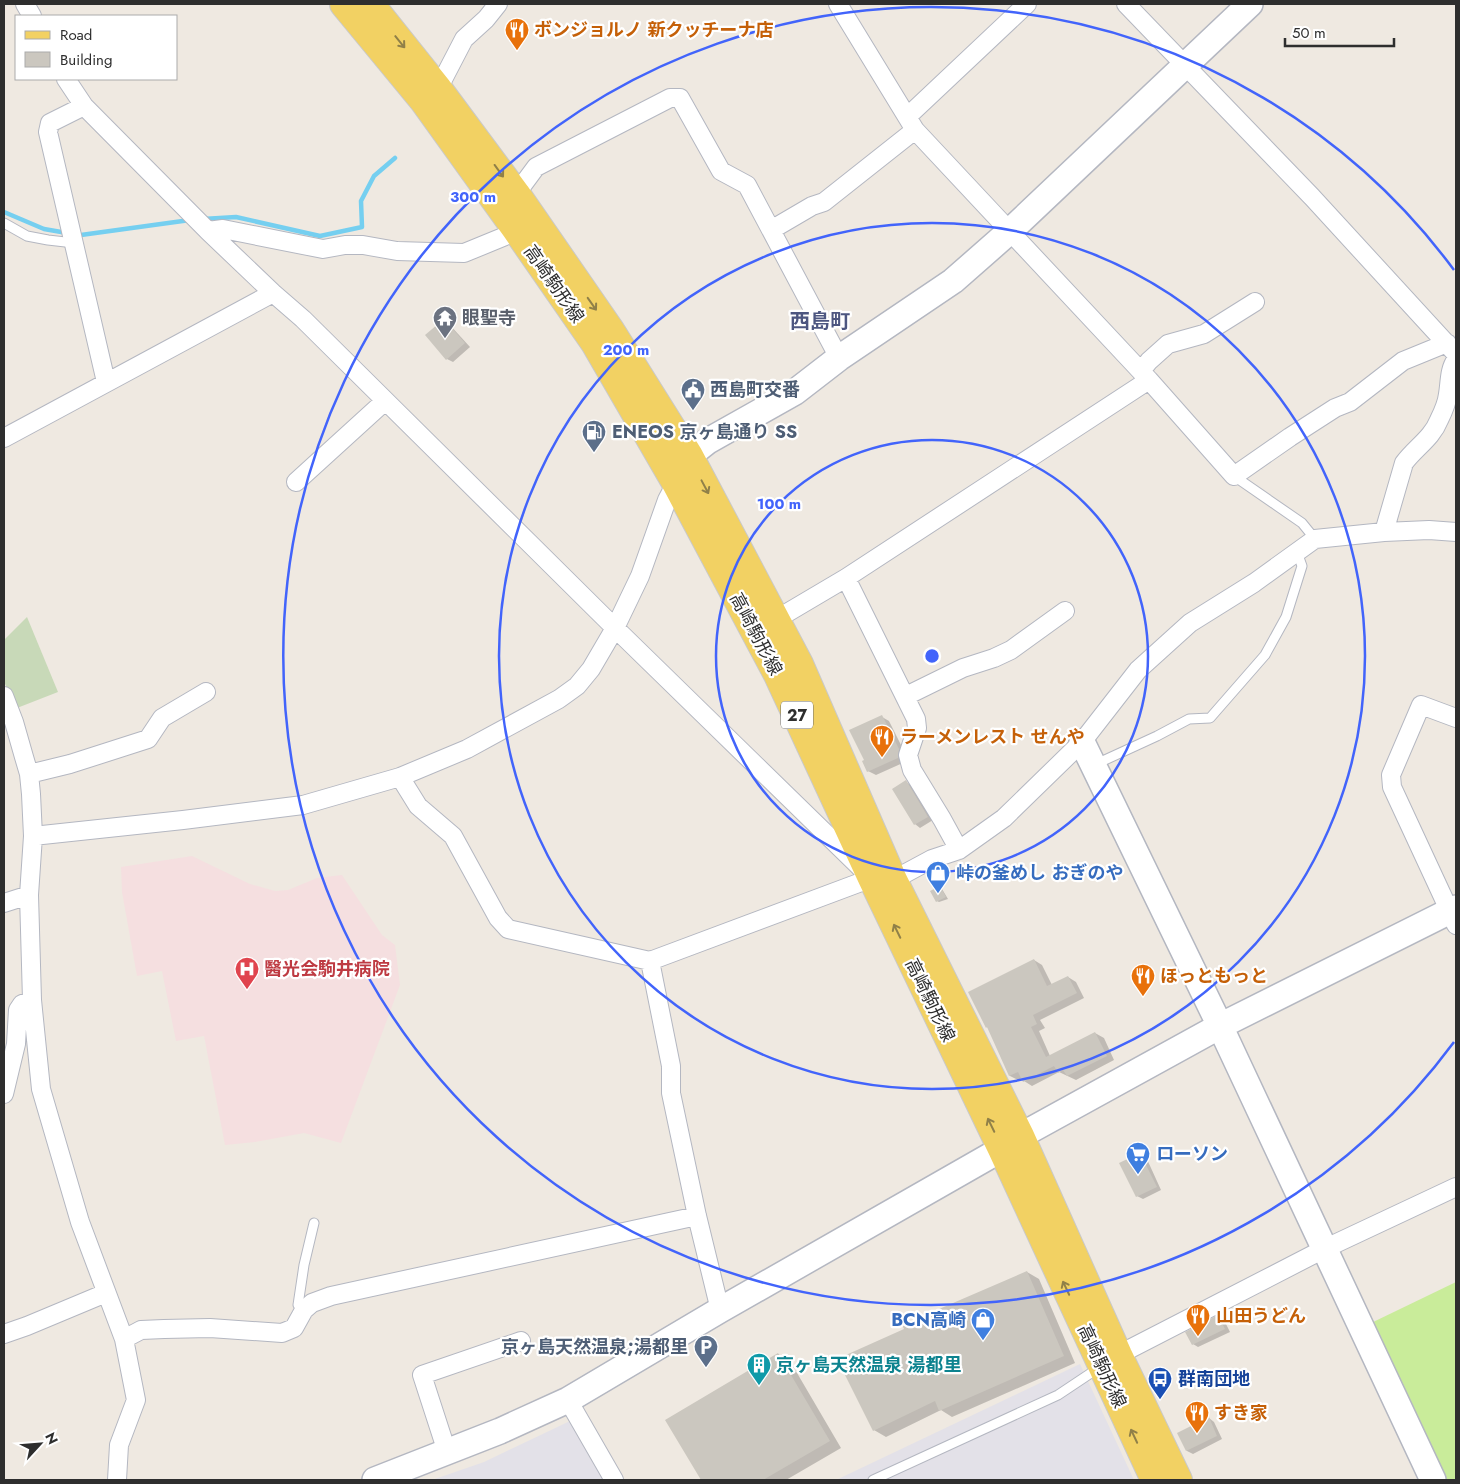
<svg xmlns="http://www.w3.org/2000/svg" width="1460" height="1484" viewBox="0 0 1460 1484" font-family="Jost,'Noto Sans JP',sans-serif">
<rect width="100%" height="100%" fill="#efe9e1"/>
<path fill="#e3e1e8" d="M1080,1364l54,116h-298z
M570,1421l34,59h-172l52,-18z"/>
<path fill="#f5dfe0" d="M192,856l58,28 25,7 13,-1 29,-12 25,-3 40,60 13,10 5,40 -59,158 -37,-10 -49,9 -30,3 -21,-109 -28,5 -14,-70 -25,5 -15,-84 -1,-25z"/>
<path fill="#c8d9b8" d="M27,617l31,75 -41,16 -13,-26v-42z"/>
<path fill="#c9ec9a" d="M1456,1282v198h-12l-75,-156z"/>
<path fill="#0003" d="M444,320l5,4 21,23 -17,15 -6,-3z
M882,717l7,4 17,34 -1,7 -29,13 -8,-4 -3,-10z
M906,782l5,3 22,35 -13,8 -5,-4z
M940,888l2,1 6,10 -9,3 -2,-1z
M1034,960l8,5 10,20 16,-8 8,5 8,16 -44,22 5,8 -6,3 11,25 45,-23 9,5 10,22 -38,20 -17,-8 -27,14 -8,-5 -2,-3 -4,2 -8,-4 -21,-48 -2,-1z
M1140,1154l6,3 15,33 -18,9 -6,-3z
M1027,1272l12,7 36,84 -123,54 -11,-7 -55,27 -12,-7z
M1218,1317l6,3 6,12 -32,15 -5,-3z
M778,1354l12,7 51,87 -55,32h-84l-35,-60z
M1209,1418l5,4 8,17 -29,15 -6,-3 -8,-18z"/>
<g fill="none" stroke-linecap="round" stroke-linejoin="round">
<path stroke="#75cff0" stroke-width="4.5" d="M4,212l40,17 23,4
M203,219l33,-2 84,19 42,-9 -1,-26 13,-25 21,-18
M77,234l4,1 109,-15"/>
</g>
<path fill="#cbc7bf" d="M444,319l21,24 -19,17 -21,-25z
M882,715l17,34 -1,9 -31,14 -5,-11 2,-1 -15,-30z
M906,780l22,37 -14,8 -22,-36z
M940,886l6,11 -10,5 -6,-11z
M1034,959l13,27 21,-10 9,17 -44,22 4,9 -6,3 15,30 49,-25 12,24 -40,20 -4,-6 -5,3 -4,-7 -31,16 -5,-10 -9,4 -22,-49 -1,1 -18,-36z
M1140,1153l17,34 -21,10 -17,-34z
M1027,1271l37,85 -125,55 -4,-10 -62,30 -36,-72 67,-30 -2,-4z
M1218,1315l7,14 -33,16 -7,-13z
M778,1353l52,88 -67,39h-62l-36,-60z
M1209,1417l8,19 -31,15 -9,-18z"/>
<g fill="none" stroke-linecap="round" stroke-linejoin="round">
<defs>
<path id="lane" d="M4,223l23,13 21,4 26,3
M1234,476l68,47 13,16
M1096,764l61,-28 32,-17 21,-1 55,-63 21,-38 16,-51 -5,-14
M304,1310l-6,-5 6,-40 10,-42
M873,1480l185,-85 42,-28"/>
<path id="street" d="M25,4l7,12
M838,4l77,126 234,250 85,96 56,-39 45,-29 15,-6 53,-41 44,-18
M1126,4l186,193 144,157
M66,79l18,27 124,125 65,62 30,26 312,309 247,241
M438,89l26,-50 22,-20 12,-15
M84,106l-34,17 -2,9 58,250
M907,117l120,-113
M516,194l20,-27 134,-69h10l41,73 26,14 92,173
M771,230l41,-24 12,-4 91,-72
M208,231l15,-2 100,20 22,-4h18l34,6 67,2 39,-16 13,-8
M1141,371l8,-10 19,-17 36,-10 51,-32
M4,438l269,-145
M296,482l89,-81
M1384,532l20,-69c11,-15 28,-25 35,-43 4,-8 8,-17 9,-26 2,-11 1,-25 8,-34
M846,578l70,141 1,9 -9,27 4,15 30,49 17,31
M775,620l71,-42 303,-198
M4,696l10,26 10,35 5,17 2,20 2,42 -4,59 3,105 9,89 39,133 44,117 12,61 -17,45 -2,35
M906,696l57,-28 31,-10 17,-8 54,-39
M1456,718l-35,-13 -30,70 1,12 64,138
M29,774l41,-10 78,-25 14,-21 44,-26
M400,777l18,29 35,30 45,82 10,11 142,32 222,-83
M33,836l150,-16 120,-15 97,-28 67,-28 92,-50 18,-13 14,-17 24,-41 25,-52 27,-76 9,-17
M884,879l9,1 39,-21 27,-9 45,-32 78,-76 56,-72 52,-47 64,-40 61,-44 69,-7 45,-2 27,2
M4,903l25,-8
M650,961l21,105v27l26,123 23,94
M4,1094l12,-50 2,-34 4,-6 10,-4
M4,1334l23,-8 79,-33
M124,1339l17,-9 23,-1 46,-1 72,5 12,-5 10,-18 8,-7 19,-7 366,-80
M1118,1355l206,-106 132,-62
M568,1400l46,80
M447,1452l-25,-77 99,-34"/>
<path id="secondary" d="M681,473l8,-17 19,-15 87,-49 44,-34 114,-77 57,-50 240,-227
M1082,742l138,284 213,454
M375,1480l125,-49 68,-31 152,-90 282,-161 18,-13 200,-110 236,-118"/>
<path id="primary" d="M344,4l80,97 92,128 79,114 81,140 102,192 94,203 130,271 153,331
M370,4l68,85 78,105 94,136 79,126 110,208 94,216 127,256 98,219 60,125"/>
</defs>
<use href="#lane" stroke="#b4b7c1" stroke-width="11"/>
<use href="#street" stroke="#b4b7c1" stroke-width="20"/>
<use href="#secondary" stroke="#b4b7c1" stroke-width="28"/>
<use href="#primary" stroke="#c9c9c9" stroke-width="30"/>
<use href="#lane" stroke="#fff" stroke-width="9"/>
<use href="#street" stroke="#fff" stroke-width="18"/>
<use href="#secondary" stroke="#fff" stroke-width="25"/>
<use href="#primary" stroke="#f2d163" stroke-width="28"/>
</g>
<defs><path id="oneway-shaft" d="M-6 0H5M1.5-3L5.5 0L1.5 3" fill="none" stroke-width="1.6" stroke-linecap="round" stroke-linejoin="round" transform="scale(1.25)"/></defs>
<g stroke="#908048">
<use href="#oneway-shaft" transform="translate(400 42) rotate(51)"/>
<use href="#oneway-shaft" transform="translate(499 171) rotate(54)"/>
<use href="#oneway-shaft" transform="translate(592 304) rotate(55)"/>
<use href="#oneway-shaft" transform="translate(705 487) rotate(62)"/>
<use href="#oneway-shaft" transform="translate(897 931) rotate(-116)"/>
<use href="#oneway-shaft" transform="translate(991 1125) rotate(-116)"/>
<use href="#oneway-shaft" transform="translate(1066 1288) rotate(-115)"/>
<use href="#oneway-shaft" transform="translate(1134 1436) rotate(-115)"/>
</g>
<g fill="none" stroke="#4264fb" stroke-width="2.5">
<circle cx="932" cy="656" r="216"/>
<circle cx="932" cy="656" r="433"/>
<path d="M1454 1042A649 649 0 1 1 1454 270"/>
</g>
<defs>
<symbol id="restaurant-pin" viewBox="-11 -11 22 30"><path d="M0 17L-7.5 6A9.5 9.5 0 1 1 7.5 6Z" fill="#e8710a" stroke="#fff"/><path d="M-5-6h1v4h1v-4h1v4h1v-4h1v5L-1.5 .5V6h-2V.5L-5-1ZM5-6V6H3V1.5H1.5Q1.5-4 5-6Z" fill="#fff"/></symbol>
<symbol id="temple-pin" viewBox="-11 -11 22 30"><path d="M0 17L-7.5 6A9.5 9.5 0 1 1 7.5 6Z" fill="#6b7280" stroke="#fff"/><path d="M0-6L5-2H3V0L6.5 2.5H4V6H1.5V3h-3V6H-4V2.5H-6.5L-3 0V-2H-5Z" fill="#fff"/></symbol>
<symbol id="civic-pin" viewBox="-11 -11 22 30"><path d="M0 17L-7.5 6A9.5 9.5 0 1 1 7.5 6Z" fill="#5c6f8a" stroke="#fff"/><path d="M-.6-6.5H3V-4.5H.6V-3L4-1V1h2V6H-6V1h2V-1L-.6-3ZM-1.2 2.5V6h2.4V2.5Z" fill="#fff"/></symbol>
<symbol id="fuel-pin" viewBox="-11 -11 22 30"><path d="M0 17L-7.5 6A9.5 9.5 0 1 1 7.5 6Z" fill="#5c6f8a" stroke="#fff"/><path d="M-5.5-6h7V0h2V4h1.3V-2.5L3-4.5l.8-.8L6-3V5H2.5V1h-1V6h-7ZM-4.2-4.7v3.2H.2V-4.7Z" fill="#fff"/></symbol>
<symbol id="shop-pin" viewBox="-11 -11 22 30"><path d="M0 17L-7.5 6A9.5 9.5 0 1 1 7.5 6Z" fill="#3f7fe0" stroke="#fff"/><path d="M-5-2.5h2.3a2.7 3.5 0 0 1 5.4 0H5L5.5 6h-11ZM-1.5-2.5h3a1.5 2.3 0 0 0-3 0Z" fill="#fff"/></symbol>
<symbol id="hospital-pin" viewBox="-11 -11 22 30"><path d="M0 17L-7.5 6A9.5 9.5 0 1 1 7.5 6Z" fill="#e0444e" stroke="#fff"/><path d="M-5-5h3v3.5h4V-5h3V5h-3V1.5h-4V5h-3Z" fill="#fff"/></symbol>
<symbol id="supermarket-pin" viewBox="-11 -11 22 30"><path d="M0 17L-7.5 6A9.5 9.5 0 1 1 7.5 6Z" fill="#3f7fe0" stroke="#fff"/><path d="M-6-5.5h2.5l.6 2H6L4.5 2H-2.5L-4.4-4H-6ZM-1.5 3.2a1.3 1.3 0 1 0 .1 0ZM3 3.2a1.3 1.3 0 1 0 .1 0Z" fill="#fff"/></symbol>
<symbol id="parking-pin" viewBox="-11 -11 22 30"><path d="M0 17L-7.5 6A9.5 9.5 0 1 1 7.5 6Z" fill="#5c6f8a" stroke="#fff"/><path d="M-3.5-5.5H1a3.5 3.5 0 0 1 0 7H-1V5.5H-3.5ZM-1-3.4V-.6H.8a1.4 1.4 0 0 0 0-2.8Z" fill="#fff"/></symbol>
<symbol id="building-pin" viewBox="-11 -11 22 30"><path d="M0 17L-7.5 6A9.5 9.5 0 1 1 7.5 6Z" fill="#0f9aa8" stroke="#fff"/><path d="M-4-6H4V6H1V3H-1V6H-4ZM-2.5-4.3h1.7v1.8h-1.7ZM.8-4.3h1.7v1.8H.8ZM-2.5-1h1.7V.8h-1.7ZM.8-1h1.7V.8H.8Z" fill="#fff"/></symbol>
<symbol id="bus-pin" viewBox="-11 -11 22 30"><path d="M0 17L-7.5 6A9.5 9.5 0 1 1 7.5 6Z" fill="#1a4fb4" stroke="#fff"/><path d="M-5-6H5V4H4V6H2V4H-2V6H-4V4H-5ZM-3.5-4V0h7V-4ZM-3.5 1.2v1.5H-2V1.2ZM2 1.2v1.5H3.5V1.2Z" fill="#fff"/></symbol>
</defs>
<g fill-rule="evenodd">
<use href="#restaurant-pin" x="503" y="16" width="28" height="38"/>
<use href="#temple-pin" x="431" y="304" width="28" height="38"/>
<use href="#civic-pin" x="679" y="376" width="28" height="38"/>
<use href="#fuel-pin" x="580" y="418" width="28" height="38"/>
<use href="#restaurant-pin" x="868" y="723" width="28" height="38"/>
<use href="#shop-pin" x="924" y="859" width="28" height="38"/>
<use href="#hospital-pin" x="233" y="955" width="28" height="38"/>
<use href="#restaurant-pin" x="1129" y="962" width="28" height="38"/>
<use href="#supermarket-pin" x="1124" y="1140" width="28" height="38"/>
<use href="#restaurant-pin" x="1184" y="1302" width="28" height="38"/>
<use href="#shop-pin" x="969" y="1306" width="28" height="38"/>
<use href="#parking-pin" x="692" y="1333" width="28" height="38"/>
<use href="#building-pin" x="745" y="1351" width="28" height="38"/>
<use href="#bus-pin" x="1146" y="1365" width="28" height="38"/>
<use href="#restaurant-pin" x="1183" y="1399" width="28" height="38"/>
</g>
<g text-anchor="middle" stroke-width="4.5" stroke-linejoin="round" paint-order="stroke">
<rect fill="#fff" stroke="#6d6d6d" stroke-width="1" x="781" y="701.5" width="32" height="27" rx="4"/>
<g font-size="16" font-weight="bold" fill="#2e2e2e">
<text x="797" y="721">27</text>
</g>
<g font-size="18" font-weight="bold" fill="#c56008" stroke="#fff" text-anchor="start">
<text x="534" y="36">ボンジョルノ 新クッチーナ店</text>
<text x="900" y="743">ラーメンレスト せんや</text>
<text x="1160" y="982">ほっともっと</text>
<text x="1216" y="1322">山田うどん</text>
<text x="1214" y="1419">すき家</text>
</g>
<g font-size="18" fill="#2e2e2e" stroke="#fff">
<text transform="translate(554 284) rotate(55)" y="6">高崎駒形線</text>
<text transform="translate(756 634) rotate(62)" y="6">高崎駒形線</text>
<text transform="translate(930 1000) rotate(64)" y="6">高崎駒形線</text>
<text transform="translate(1102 1366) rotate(65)" y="6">高崎駒形線</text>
</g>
<g font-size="18" font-weight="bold" fill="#5b616d" stroke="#fff" text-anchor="start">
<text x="462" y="324">眼聖寺</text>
</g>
<g font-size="18" font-weight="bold" fill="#4e5e75" stroke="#fff" text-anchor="start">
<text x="710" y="396">西島町交番</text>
<text x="612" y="438">ENEOS 京ヶ島通り SS</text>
<text x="688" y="1353" text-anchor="end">京ヶ島天然温泉;湯都里</text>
</g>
<g font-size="18" font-weight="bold" fill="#366cbe" stroke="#fff" text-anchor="start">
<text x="956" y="879">峠の釜めし おぎのや</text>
<text x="1156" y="1160">ローソン</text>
<text x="966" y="1326" text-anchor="end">BCN高崎</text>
</g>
<g font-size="18" font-weight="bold" fill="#be3a42" stroke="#fff" text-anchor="start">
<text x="264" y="975">醫光会駒井病院</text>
</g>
<g font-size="18" font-weight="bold" fill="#0d838f" stroke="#fff" text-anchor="start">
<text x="776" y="1371">京ヶ島天然温泉 湯都里</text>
</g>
<g font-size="18" font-weight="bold" fill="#164399" stroke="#fff" text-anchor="start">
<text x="1178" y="1385">群南団地</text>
</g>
<g font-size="20" font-weight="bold" fill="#4d5680" stroke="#fff">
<text x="820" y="328">西島町</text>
</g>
</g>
<circle cx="932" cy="656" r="8" fill="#4264fb" stroke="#fff" stroke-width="2.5"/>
<g font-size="15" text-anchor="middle" font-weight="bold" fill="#4264fb" stroke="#fff" stroke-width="4.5" stroke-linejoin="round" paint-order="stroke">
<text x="473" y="202">300 m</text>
<text x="626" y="355">200 m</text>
<text x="779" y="509">100 m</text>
</g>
<rect width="1460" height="1484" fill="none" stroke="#2e2e2e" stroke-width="10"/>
<rect x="15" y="15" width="162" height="65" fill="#ffffff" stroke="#ababab"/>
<rect x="25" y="31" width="25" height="8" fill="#f2d163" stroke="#ababab"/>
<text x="60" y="40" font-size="15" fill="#2e2e2e">Road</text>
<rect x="25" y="52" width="25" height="15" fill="#cbc7bf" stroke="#ababab"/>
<text x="60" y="65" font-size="15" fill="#2e2e2e">Building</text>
<g transform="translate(40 1444) rotate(64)" stroke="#ffffff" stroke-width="4" paint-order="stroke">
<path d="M0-4L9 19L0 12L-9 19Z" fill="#2e2e2e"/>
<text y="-8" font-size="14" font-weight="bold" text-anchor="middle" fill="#2e2e2e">N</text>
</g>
<path d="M1285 38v8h109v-8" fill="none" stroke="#2e2e2e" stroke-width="2.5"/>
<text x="1292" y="38" font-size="15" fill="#2e2e2e" stroke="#ffffff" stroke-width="4" paint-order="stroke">50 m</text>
</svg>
